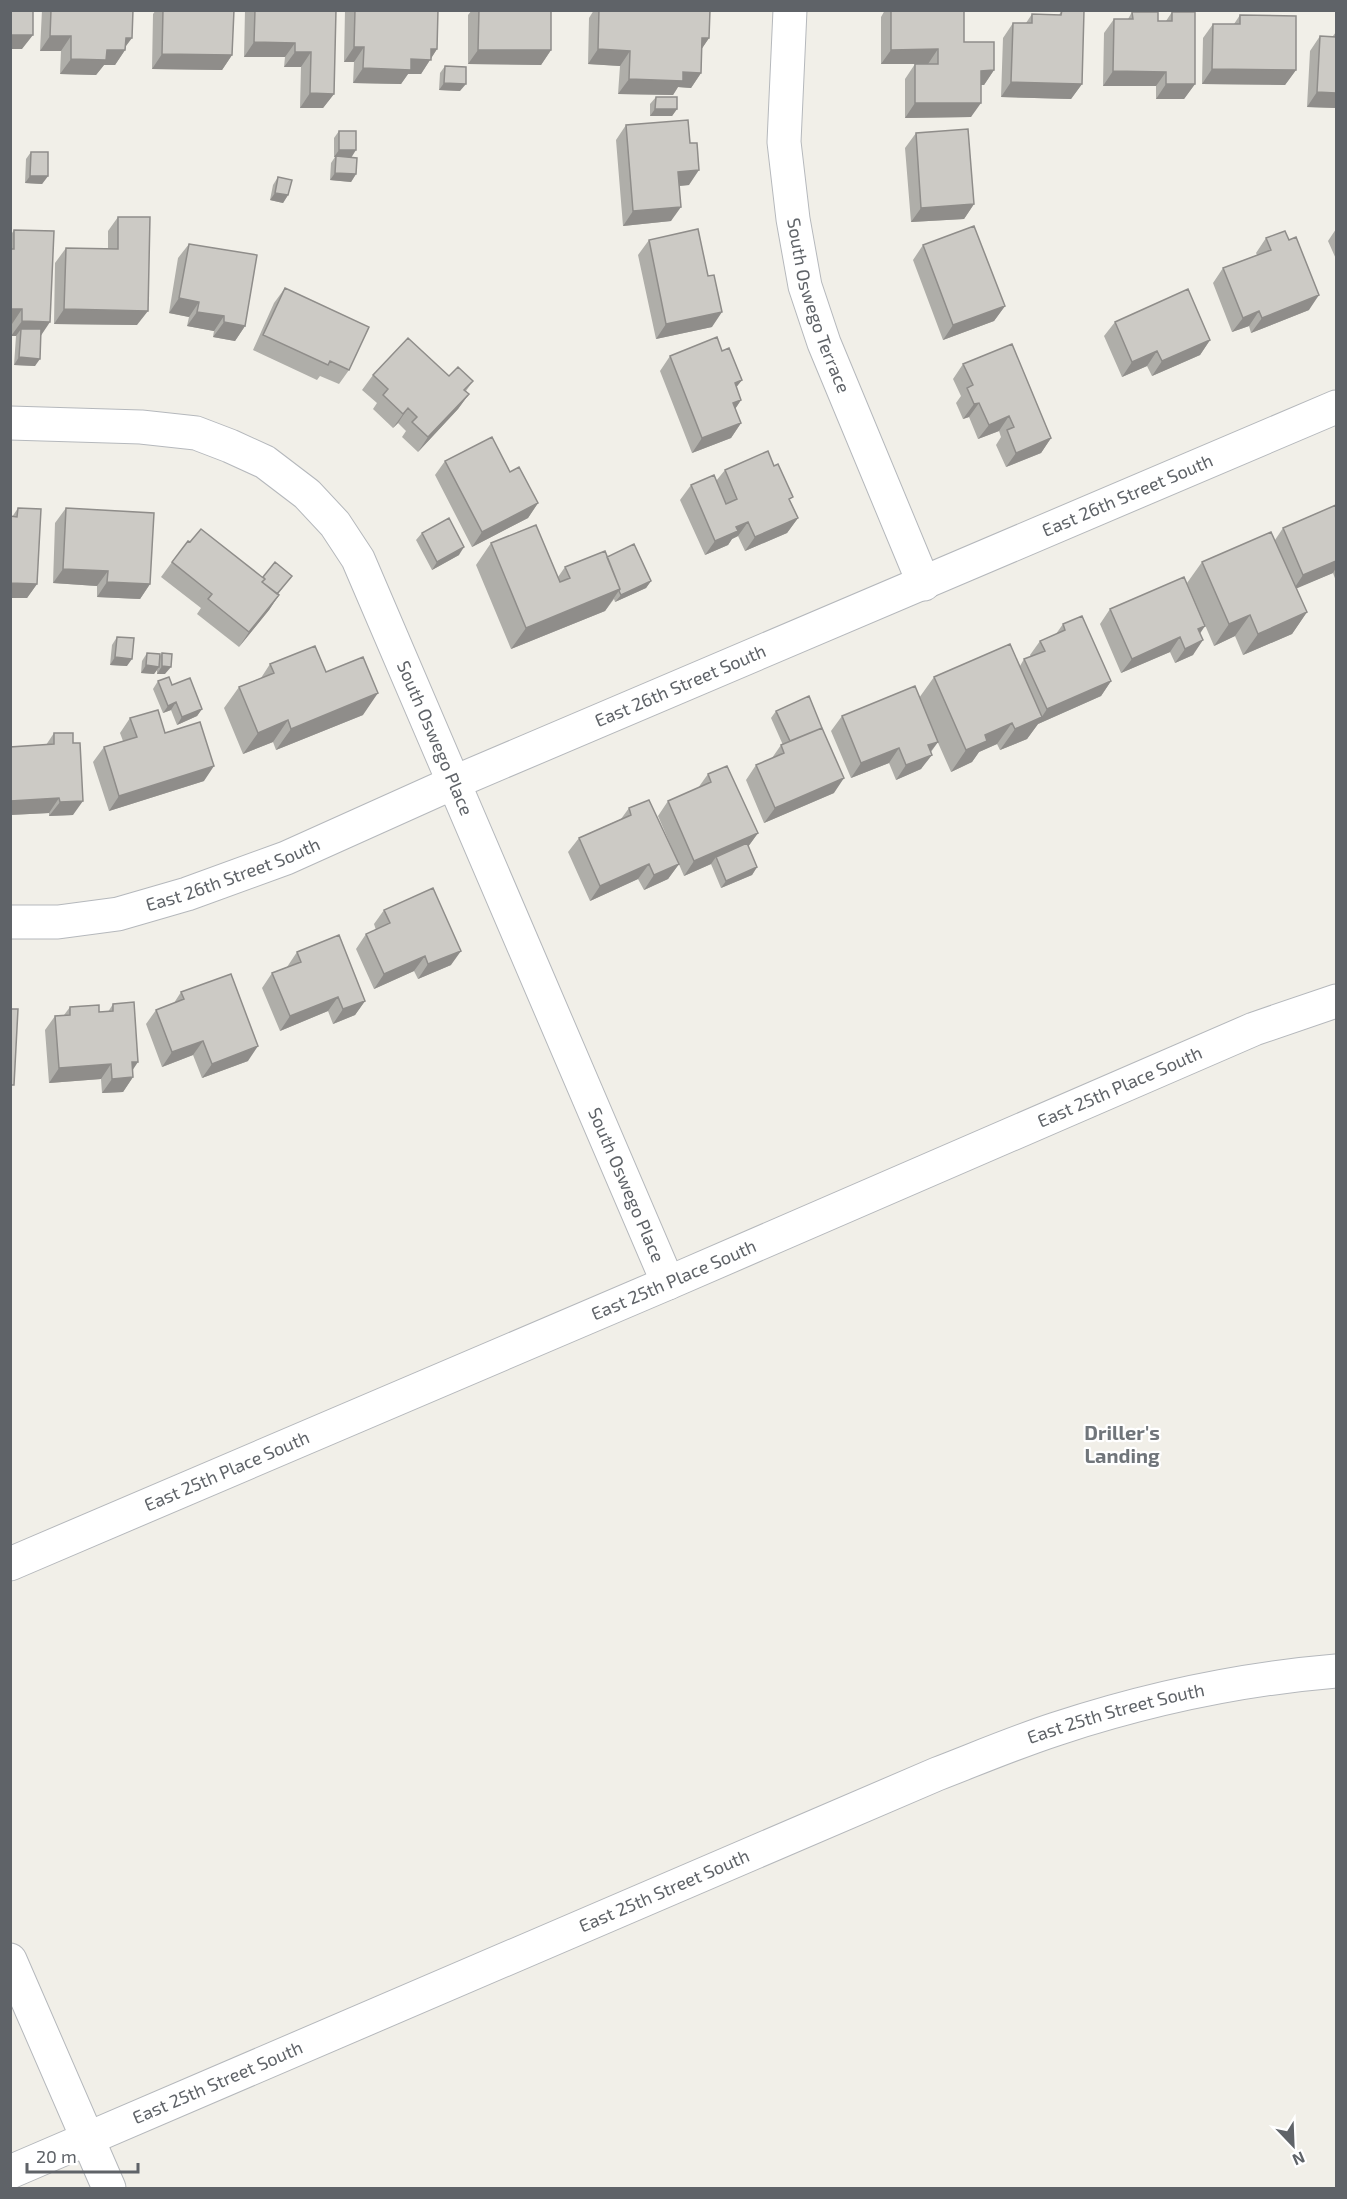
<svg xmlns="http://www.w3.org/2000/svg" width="1347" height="2199" viewBox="0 0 1347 2199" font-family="'Exo 2',sans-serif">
<rect width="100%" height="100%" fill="#f1efe8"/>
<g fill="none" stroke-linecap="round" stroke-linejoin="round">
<defs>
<g id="street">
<path id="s1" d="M790,10l-6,132 9,77 12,67 19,57 100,241"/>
<path id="s2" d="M10,423l131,4 55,6 34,13 35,16 42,32 28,30 23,35 310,724"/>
<path id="s3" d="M10,922h48l60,-8 69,-20 99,-36 169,-76 881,-375"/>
<path id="s4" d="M10,1564l658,-281 586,-254 82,-28"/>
<path d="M10,1960l99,228"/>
<path id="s5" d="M10,2172l927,-398c39,-15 79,-32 119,-45 91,-30 185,-50 280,-58"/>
</g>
</defs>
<use href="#street" stroke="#b5b8bc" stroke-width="35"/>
<use href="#street" stroke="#fff" stroke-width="33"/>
</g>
<path fill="#afaea9" d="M42,10h91l-8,40 -10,15h-11l-8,10 -36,-1 1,-23h-21z
M156,10h78l-2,45 -10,15 -70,-1 1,-55z
M245,10h91l-2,84 -11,14h-23l1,-41h-17l1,-10h-41z
M345,10h93l-1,39 -16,25h-13l-7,10 -48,-1 1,-21h-10z
M472,10h79v40l-10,15 -73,-1v-49z
M594,10h116l-1,28 -7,10 -1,25 -10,15 -13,-1 -5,8 -55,-1 2,-28 -32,-2 1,-46z
M885,10h79v32l30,28 -10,15h-3l-10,32 -66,1v-39l10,-15h13h-47v-47z
M1062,10l20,74 -11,15 -70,-2 2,-59 10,-15h13l6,-9 27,1z
M1132,12l26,9h8l6,-9 23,72 -11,15h-28v-13h-53l1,-53 10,-14h14z
M1240,15l56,55 -11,15 -83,-1 1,-46 10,-14h21z
M1336,32v76l-29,-1 3,-56 10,-15h13z
M445,66l15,25 -21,-1 1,-17z
M656,97l21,12 -5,7h-22v-12z
M626,125l64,18 -1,42 -10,1 -8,35 -48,5 -7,-86z
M339,131l12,26 5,17 -5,8 -21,-2 1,-17 4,-6h-1v-19z
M916,133l58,71 -10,15 -53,3 -6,-74z
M31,152l17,24 -6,8 -17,-1 1,-24z
M278,177l10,18 -5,8 -13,-3 3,-15z
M118,217l19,108 -83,-1 1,-61 11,-15 42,1v-18z
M1336,229v30l-8,-18z
M14,230l27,106 -6,30 -21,-1 2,-29h-5l1,-12h-2v-88z
M1266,238l43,72 -58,23 -2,-7 -17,6 -19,-49 10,-15 34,-13 -1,-2z
M649,240l63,87 -56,12 -18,-84z
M189,244l56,82 -10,15 -22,-4 1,-6 -27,-5 2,-9 -20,-4 9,-55z
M923,245l82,61 -11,15 -51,19 -30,-80z
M285,288l64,82 -10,14 -19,-8 -3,4 -64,-30 21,-47z
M1115,322l95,18 -10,15 -48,21 -5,-10 -25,11 -18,-41z
M722,351l20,29 -6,7 5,13 -6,9 6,14 -10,15 -39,15 -32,-82 10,-15z
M963,364l88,74 -10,15 -35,14 -10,-22 5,-8 -2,-6 -21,8 -9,-22 -6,2 -7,-16 5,-7 -8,-17z
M373,375l76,1 24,5 -7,10 3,3 -11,15 -40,43 -16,-15 4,-6 -8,-8 -5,5 -20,-19 4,-6 -15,-13z
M445,461l65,11 28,31 -10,15 -56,29 -37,-72z
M725,470l65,31 8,17 -11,15 -42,18 -7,-15 -6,3 -4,6 -23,10 -25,-55 11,-15 25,-4z
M1336,505v76l-3,-8 -37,15 11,24 -15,22 -49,21 -8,-19 -21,10 -27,-63 15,-21 73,-22 8,-12z
M18,508l19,76 -10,14h-17v-82l2,1z
M66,508l84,76 -10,15 -43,-2v-11l-44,-3 2,-60z
M422,533l37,22 -27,15 -16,-30z
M491,543l67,34 7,-10 42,-10 44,24 -5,7 -31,14 -1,-3 -9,12 -94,38 -35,-84z
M172,562l91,15 29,-1 -14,18 1,1 -10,15 -30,37 -42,-33 4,-6 -40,-31z
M1110,609l90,24 -7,22 -18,8 -5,-11 -49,21 -21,-49z
M1063,624l48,57 -10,15 -63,28 -11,15 -27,11 -3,-6 -18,8 -7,10 -21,10 -16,-36 3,6 -7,10 -10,17 -25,11 -7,-17 -38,15 -20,-47 11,-15 77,-18 15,-21 86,-11 4,-7 7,-2 -1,-2 10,-14 16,-7z
M117,637l10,29 -17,-1 2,-20z
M147,653l13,3 2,-3 3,21h-8v-4l-3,4 -13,-1 1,-12z
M270,664l56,8 37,43 -87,35 -3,-8 -30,12 -19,-46 15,-21 22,-9z
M158,681l14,4 30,24 -5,7 -20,9 -6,-15 -8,3 -10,-24z
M776,711l58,82 -70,30 -18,-43 10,-15 16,-7 9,-13h2l-12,-27z
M130,718l35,15 39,48 -95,30 -16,-49 11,-15 19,-6 -3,-8z
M54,733l19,82 -24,1v-3l-39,2v-68l36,-2z
M708,774l50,59 -10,14 9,20 -5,8 -31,13 -10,-24 -27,12 -26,-60 10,-15 30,-13z
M629,808l50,56 -11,15 -24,11 -6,-11 -48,22 -22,-49 11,-14 42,-19z
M384,910l67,55 -33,14 -4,-8 -40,18 -18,-40 10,-15 10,-4 -2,-6z
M297,952l68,49 -10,14 -22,9 -5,-13 -48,20 -18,-43 10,-15 15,-6z
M181,992l67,69 -46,17 -9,-23 -31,12 -16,-43 10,-14 18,-7z
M113,1004l20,66v7l-10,15 -21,1 -1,-14 -52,4 -4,-53 10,-14 9,-1 6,-8 29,5h9z"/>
<path fill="#8f8d8a" d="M10,35h23l-11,14h-12z
M50,36h21l-10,15h-21z
M126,38h6l-9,12h2l-10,15h-11l-8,10 -36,-1 11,-15 36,-9z
M702,38h7l-10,15z
M254,42l41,1 -10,14h-41z
M354,47h10l-10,15h-10z
M431,49h6l-16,25h-13l-7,10 -48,-1 10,-15 48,-9z
M598,49l32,2 -10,15 -32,-2z
M938,49l-10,15h-47l10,-14z
M478,50h73l-10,15 -73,-1z
M295,52h16l-10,15h-17z
M162,54l70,1 -10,15 -70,-1z
M1212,69l84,1 -11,15 -83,-1z
M994,70l-10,15h-14l11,-14z
M1113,71l53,1 -10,14h-53z
M683,72l18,1 -10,15 -13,-1 -5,8 -55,-1 11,-15z
M1011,82l71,2 -11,15 -70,-2z
M444,83l22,1 -6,7 -21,-1z
M1166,84h29l-11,15h-28z
M1317,92l19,1v15l-29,-1z
M310,93l24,1 -11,14h-23z
M915,103h66l-10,14 -66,1z
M655,109h22l-5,7h-22z
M339,150h17l-5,8 -17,-1z
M699,170l-10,15 -21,2 10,-15z
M335,173l21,1 -5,8 -21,-2z
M30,176h18l-6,8 -17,-1z
M275,193l13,2 -5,8 -13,-3z
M974,204l-10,15 -53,3 10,-14z
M681,207l-10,14 -48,5 10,-15z
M1319,295l-10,15 -58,23 11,-15z
M179,298l20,4 -10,15 -20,-4z
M1005,306l-11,15 -51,19 10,-15z
M10,309h12l-10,15h-2z
M64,309l84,2 -11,14 -83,-1z
M1259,311l-10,15 -17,6 11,-14z
M197,312l27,4 -10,15 -27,-5z
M722,312l-10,15 -56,12 10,-15z
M22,321l28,1 -10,15 -19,-8 -5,7h-5z
M224,322l21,4 -10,15 -22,-4z
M1210,340l-10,15 -48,21 10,-15z
M1157,351l-10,15 -25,11 10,-15z
M19,357l21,2 -5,7 -21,-1z
M742,380l-11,14 4,-11z
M469,394l-11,15 -40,43 10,-15z
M741,400l-10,15 2,-12z
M979,403l-10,14 -6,2 11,-15z
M408,408l-10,15 -5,5 10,-14z
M1009,416l-10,15 -21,8 11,-14z
M741,423l-10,15 -39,15 10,-15z
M1051,438l-10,15 -35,14 10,-14z
M538,503l-10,15 -56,29 10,-15z
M798,518l-11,15 -42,18 10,-14z
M748,522l-10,14 -6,3 -4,6 -23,10 10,-14 21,-14z
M464,547l-5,8 -27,15 5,-8z
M1336,561v7l-3,5 -40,17 10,-15z
M63,569l45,2 -11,15 -44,-3z
M651,581l-5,7 -31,14 6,-7z
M107,582l43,2 -10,15 -43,-2z
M10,583l27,1 -10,14h-17z
M620,589l-15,22 -94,38 15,-21z
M279,595l-10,15 -30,37 10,-15z
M1307,612l-15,22 -49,21 15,-21z
M1250,615l-15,21 -21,10 15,-22z
M1205,626l-10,15 3,-12z
M1180,637l-10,15 -49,21 11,-14z
M1203,640l-10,15 -18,8 10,-14z
M115,657l17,2 -5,7 -17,-1z
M146,665l13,2 -5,7 -13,-1z
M162,666l9,1 -6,7h-8z
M1111,681l-10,15 -63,28 -11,15 -27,11 15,-21 26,-11 6,-9z
M378,693l-15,22 -87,35 15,-21z
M176,702l-5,8 -8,3 5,-7z
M202,709l-5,7 -20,9 5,-8z
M288,720l-15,22 -30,12 15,-21z
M1012,723l-15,21 -18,8 -7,10 -21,10 15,-22 19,-15z
M938,742l-11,14 1,-11z
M899,748l-10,15 -38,15 10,-15z
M932,755l-11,14 -25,11 10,-15z
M214,766l-10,15 -95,30 10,-15z
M844,778l-10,15 -70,30 11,-15z
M59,798l-10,15 -39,2v-14z
M83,801l-10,14 -24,1 11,-14z
M758,833l-11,15 -31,9 -5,7 -27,12 10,-15z
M649,864l-11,15 -48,22 10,-15z
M679,864l-11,15 -24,11 10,-15z
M757,867l-5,8 -31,13 5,-7z
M461,951l-10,14 -33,14 10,-15z
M425,956l-11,15 -40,18 10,-15z
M338,997l-10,14 -48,20 10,-15z
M365,1001l-10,14 -22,9 10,-15z
M203,1041l-10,14 -31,12 10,-15z
M258,1046l-10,15 -46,17 10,-14z
M132,1062h6l-10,15z
M111,1064l-10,15 -52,4 10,-15z
M133,1077l-10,15 -21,1 10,-14z"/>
<path fill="#cccac5" stroke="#8f8d8a" stroke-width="1.5" d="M10,10h23v25h-23z
M51,10h82l-1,28h-6l-1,12h-18l-1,10 -35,-1v-23h-21z
M163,10h71l-2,45 -70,-1z
M255,10h81l-2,84 -24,-1 1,-41h-16v-9l-41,-1z
M355,10h83l-1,39h-6v11l-20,-1v11l-48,-2 1,-21h-10z
M479,10h72v40h-73z
M599,10h111l-1,28h-7l-1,35 -18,-1v9l-54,-2 1,-28 -32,-2z
M891,10h73v32h30v28l-13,1v32h-66v-39h23v-15l-47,1z
M1062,10l22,1 -2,73 -71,-2 2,-59h19v-9l29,1z
M1132,12h26v9h14v-9h23v72h-29v-12l-53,-1 1,-52h19z
M1240,15l56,1v54l-84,-1 1,-45h27z
M1320,36l16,1v56l-19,-1z
M445,66l21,1v17l-22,-1z
M656,97h21v12h-22z
M688,120l2,23h7l2,27 -21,2 3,35 -48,4 -7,-86z
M968,129l6,75 -53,4 -5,-75z
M339,131h17v19h-17z
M31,152h17v24h-18z
M336,156l21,2 -1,16 -21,-1z
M278,177l14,3 -4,15 -13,-2z
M118,217h32l-2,94 -84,-2 2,-61 52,1z
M974,226l31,80 -52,19 -30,-80z
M698,229l10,47 6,-1 8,37 -56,12 -17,-84z
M14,230l40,1 -4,91 -28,-1v-12h-12v-60h4z
M1285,231l4,9 7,-3 23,58 -57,23 -3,-7 -16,7 -20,-50 48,-18 -5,-12z
M189,244l68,11 -12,71 -21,-4v-6l-27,-4 2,-10 -20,-4z
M285,288l84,39 -20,43 -19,-9 -2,4 -65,-30z
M1188,289l22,51 -48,21 -5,-10 -25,11 -17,-40z
M21,329h20l-1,30 -21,-2z
M717,337l5,14 7,-3 13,32 -7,3 6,17 -8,3 8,20 -39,15 -32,-82z
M408,338l41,38 9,-9 15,14 -9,9 5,4 -41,43 -16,-15 5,-5 -9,-9 -5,6 -20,-19 5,-6 -15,-14z
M1012,344l39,94 -35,15 -9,-23 7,-3 -5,-11 -20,9 -10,-22 -5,1 -7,-16 6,-3 -10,-21z
M492,437l18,35 9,-5 19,36 -56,29 -37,-71z
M768,451l6,15 4,-2 15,33 -4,2 9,19 -43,19 -7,-15 -12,5 2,4 -23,10 -24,-56 23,-10 12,29 11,-5 -12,-29z
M1336,505v56l-33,14 -20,-47z
M18,508l23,1 -4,75 -27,-1v-67l7,1z
M66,508l88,5 -4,71 -43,-2 1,-11 -45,-2z
M449,518l15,29 -27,15 -15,-29z
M536,525l24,57 10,-4 -5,-11 40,-16 15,38 -94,39 -35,-85z
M201,529l61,48 3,2 -3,3 17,13 -30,37 -41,-33 4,-5 -40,-32 16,-21 2,1z
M1271,532l36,80 -49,22 -8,-19 -21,9 -27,-62z
M634,544l17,37 -30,14 -2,-4 1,-2 -13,-32z
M275,562l17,14 -15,18 -15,-12 3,-3 -2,-2z
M1184,577l21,49 -7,3 5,11 -18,9 -5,-12 -48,22 -22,-50z
M1082,616l29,65 -64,28 -23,-50 21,-8 -5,-10 25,-11 -2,-6z
M117,637l17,1 -2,21 -17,-2z
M1010,644l32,73 -27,12 -3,-6 -27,12 2,6 -21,9 -32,-73z
M315,646l11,26 37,-15 15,36 -87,36 -3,-9 -30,13 -19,-46 35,-14 -4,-9z
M147,653l13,1 -1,13 -13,-2z
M162,653l10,1 -1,13 -9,-1z
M169,677l3,8 18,-7 12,31 -20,8 -6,-15 -8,4 -10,-25z
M915,686l23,56 -10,3 4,10 -26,10 -7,-17 -38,15 -19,-47z
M809,696l13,32 -32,13 -14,-30z
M158,710l7,23 35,-11 14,44 -95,30 -15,-49 33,-10 -7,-19z
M822,728l22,50 -69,30 -19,-43 28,-12 -3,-8z
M54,733h19v10h7l3,58 -23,1 -1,-4 -49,3v-54l44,-3z
M727,766l31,67 -64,28 -26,-60 43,-19 -3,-8z
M649,800l30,64 -25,11 -5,-11 -49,22 -21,-48 52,-23 -2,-7z
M747,843l10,24 -31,14 -10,-24z
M433,888l28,63 -33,13 -3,-8 -41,18 -18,-40 24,-11 -6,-13z
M339,935l26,66 -22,8 -5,-12 -48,19 -18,-43 29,-11 -4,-10z
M231,974l27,72 -46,18 -9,-23 -31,11 -16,-42 28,-11 -3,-7z
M134,1002l4,60h-6l1,15 -21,2 -1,-15 -52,4 -4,-52 15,-1v-8l29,-2v7l14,-1v-7z
M10,1009h8l-4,76h-4z"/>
<g text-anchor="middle" stroke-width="4.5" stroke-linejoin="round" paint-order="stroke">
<g font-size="18" fill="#5f6368" stroke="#fff">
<text dy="6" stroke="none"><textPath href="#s1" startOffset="300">South Oswego Terrace</textPath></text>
<text dy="6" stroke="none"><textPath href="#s3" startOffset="1202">East 26th Street South</textPath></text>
<text dy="6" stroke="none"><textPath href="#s3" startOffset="716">East 26th Street South</textPath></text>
<text dy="6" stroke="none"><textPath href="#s2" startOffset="592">South Oswego Place</textPath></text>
<text dy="6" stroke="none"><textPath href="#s3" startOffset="230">East 26th Street South</textPath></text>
<text dy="6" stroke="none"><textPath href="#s4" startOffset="1208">East 25th Place South</textPath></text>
<text dy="6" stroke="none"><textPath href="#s2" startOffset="1078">South Oswego Place</textPath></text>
<text dy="6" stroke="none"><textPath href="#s4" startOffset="722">East 25th Place South</textPath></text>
<text dy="6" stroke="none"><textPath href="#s4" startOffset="236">East 25th Place South</textPath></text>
<text dy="6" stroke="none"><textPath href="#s5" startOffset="1198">East 25th Street South</textPath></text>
<text dy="6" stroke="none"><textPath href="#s5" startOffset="712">East 25th Street South</textPath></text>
<text dy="6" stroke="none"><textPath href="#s5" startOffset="226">East 25th Street South</textPath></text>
</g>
<g font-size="20" font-weight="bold" fill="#70757a" stroke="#fff">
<text x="1122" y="1440">Driller's<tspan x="1122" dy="23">Landing</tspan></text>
</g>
</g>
<rect width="1347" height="2199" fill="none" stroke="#5f6368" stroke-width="24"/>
<g transform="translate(1293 2145) rotate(157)" stroke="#ffffff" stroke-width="4.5" paint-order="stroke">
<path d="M0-4.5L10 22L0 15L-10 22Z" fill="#5f6368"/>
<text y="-9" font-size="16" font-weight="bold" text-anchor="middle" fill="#5f6368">N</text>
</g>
<path d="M27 2163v9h111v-9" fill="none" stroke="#5f6368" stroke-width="3"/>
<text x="36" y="2163" font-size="18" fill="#5f6368" stroke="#ffffff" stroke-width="4.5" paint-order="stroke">20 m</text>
</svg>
